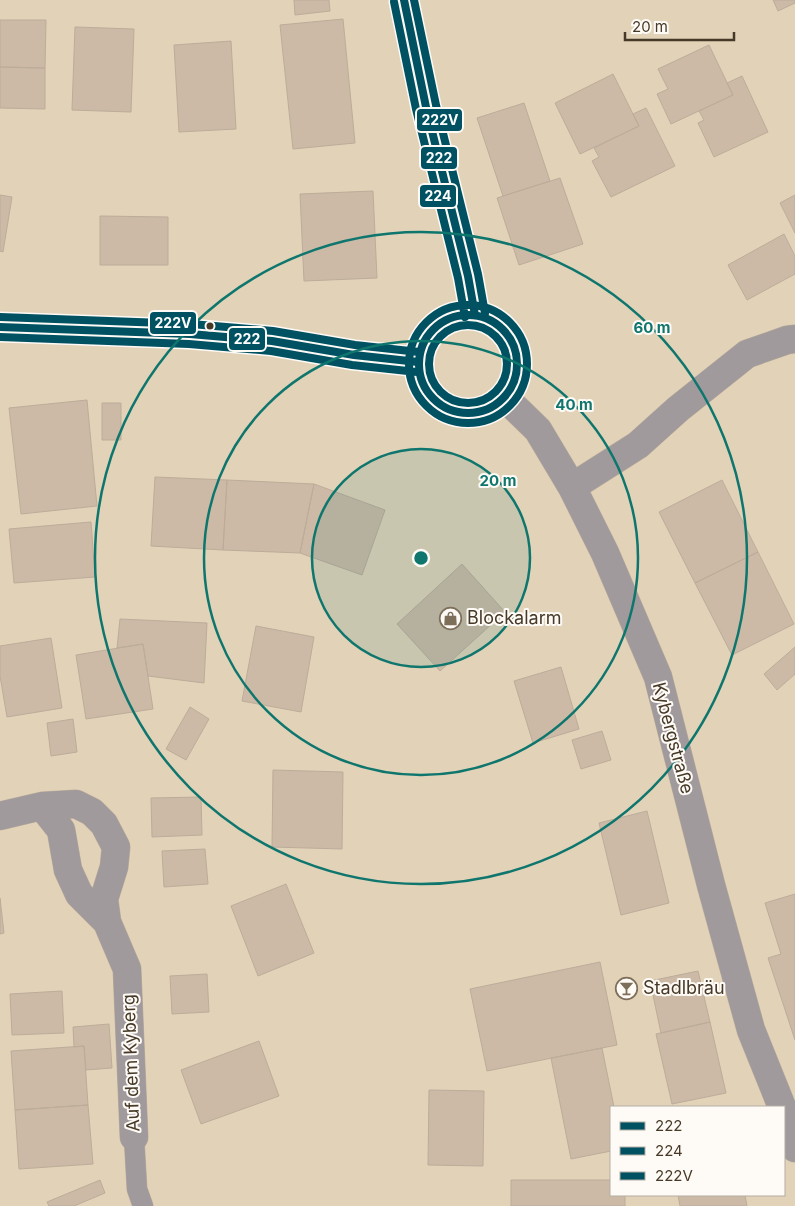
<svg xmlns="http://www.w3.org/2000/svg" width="795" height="1206" viewBox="0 0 795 1206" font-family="Inter,sans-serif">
<rect width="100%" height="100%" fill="#e2d2b8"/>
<path fill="#ccbaa6" stroke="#bcac9a" d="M294,0h35l1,11 -35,4z
M773,0h22v3l-17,8z
M343,19l12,124 -62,6 -13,-124z
M0,20h46l-1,48 -45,-1z
M75,27l59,2 -3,83 -59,-2z
M231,41l5,88 -57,3 -5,-87z
M709,45l24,50 -62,29 -14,-30 11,-5 -10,-20z
M0,67l45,1v41l-45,-1z
M613,74l26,52 -59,28 -25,-51z
M742,76l26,56 -54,25 -16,-34 6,-3 -5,-9 34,-16 -6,-12z
M524,103l26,78 -47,15 -26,-78z
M646,108l29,58 -64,31 -19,-36 7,-4 -5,-9 45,-22 -6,-12z
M560,178l23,66 -64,21 -22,-67z
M373,191l4,87 -73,3 -4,-87z
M0,195l12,2 -9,55 -3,-1z
M795,195v38l-15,-30z
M100,216l68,1v48h-68z
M784,234l11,22v18l-48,26 -19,-35z
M87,400l10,106 -76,8 -12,-106z
M102,403h19v37h-19z
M155,477l72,3 -4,70 -72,-4z
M227,480l87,4 -14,69 -77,-3z
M722,480l36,72 -63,31 -36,-71z
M314,484l71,26 -23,65 -62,-22z
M91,522l4,55 -81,6 -5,-54z
M758,552l36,72 -62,31 -37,-72z
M462,564l43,48 -65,59 -43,-47z
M120,619l87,4 -3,60 -56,-7 -5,-32 -26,4z
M256,626l58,11 -13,75 -59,-11z
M51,638l11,70 -55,9 -7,-41v-30z
M143,644l10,65 -67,10 -10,-64z
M795,647v27l-18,16 -13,-16z
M561,667l18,62 -46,14 -19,-62z
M190,707l19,12 -23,41 -20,-11z
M73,719l4,33 -26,4 -4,-33z
M602,731l9,29 -30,9 -9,-29z
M273,770l70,2 -1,77 -70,-2z
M201,797l1,38 -50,2 -1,-39z
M647,811l22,92 -48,12 -22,-92z
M205,849l3,35 -44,3 -2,-36z
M286,884l28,69 -56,23 -27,-70z
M795,894v146l-27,-82 13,-4 -16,-51z
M0,898l4,35 -4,1z
M600,962l17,83 -130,26 -17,-82z
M698,971l12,51 -49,11 -11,-52z
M207,974l2,38 -37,2 -2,-38z
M62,991l2,42 -52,2 -2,-41z
M710,1022l16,71 -54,11 -16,-70z
M109,1024l3,44 -26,2 -2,-24 -10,1 -1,-20z
M259,1041l20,55 -78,28 -20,-54z
M84,1046l4,59 -73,5 -4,-59z
M602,1048l12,59h-3v44l-40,8 -20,-101z
M429,1090l55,1 -1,75 -55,-1z
M88,1105l5,59 -74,5 -4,-59z
M100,1180l5,13 -31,13h-25l-2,-4z
M511,1180h100v15h14v11h-114z
M678,1195h67l2,11h-67z"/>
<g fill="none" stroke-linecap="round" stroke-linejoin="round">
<defs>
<path id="lane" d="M134,1137l3,52 6,17"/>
<path id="street" d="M404,0l22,107 42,169 7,39
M419 364a49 49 0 1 1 98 0a49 49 0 1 1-98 0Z
M0,327l190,7 82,7 82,14 64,7
M504,397l34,33 34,57 33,66 53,124 53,208 40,145 31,77
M572,487l66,-42 40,-36 69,-55 40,-14 8,-1
M42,806l19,24 7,40 11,24 28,28
M0,816l42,-10 34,-2 16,8 12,12 12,23 -2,20 -10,32 3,23 20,47 7,168
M784,1114l11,34"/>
</defs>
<use href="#lane" stroke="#bdb09b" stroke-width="21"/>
<use href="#street" stroke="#bdb09b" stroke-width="29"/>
<use href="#lane" stroke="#a19a9d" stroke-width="20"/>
<use href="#street" stroke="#a19a9d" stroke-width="28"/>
<defs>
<path id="bus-1" d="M404,0l22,107 42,169 7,39
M419 364a49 49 0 1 1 98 0a49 49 0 1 1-98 0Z
M0,327l190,7 82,7 82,14 64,7"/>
<path id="bus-2" d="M394,2l22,107 42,169 7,39
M409 364a59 59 0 1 1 118 0a59 59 0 1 1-118 0Z
M0,337l189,7 82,7 81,14 65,7"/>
<path id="bus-3" d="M414,0l22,105 42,169 7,39
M0,317l191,7 82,7 82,14 64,7
M429 364a39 39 0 1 1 78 0a39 39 0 1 1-78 0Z"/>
</defs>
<use href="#bus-1" stroke="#fefaf6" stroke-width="11"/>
<use href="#bus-2" stroke="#fefaf6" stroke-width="11"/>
<use href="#bus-3" stroke="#fefaf6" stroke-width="11"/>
<use href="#bus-1" stroke="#005262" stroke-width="8"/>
<use href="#bus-2" stroke="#005262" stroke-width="8"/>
<use href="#bus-3" stroke="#005262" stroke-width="8"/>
</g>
<circle cx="421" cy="558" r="109" fill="#0f766e" fill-opacity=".12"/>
<g fill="none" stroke="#0f766e" stroke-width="2.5">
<circle cx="421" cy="558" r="109"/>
<circle cx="421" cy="558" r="217"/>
<circle cx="421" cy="558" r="326"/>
</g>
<defs>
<symbol id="shop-ring" viewBox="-11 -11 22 22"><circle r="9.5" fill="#fefaf6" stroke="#7d6f5a" stroke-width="1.5"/><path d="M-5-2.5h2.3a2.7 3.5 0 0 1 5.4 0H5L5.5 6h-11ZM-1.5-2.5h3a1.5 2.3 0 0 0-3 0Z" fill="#7d6f5a"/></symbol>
<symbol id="bar-ring" viewBox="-11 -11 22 22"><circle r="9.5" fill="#fefaf6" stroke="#7d6f5a" stroke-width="1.5"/><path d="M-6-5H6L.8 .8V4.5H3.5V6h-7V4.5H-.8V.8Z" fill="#7d6f5a"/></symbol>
</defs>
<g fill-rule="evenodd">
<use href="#shop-ring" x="438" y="606" width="25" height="25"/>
<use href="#bar-ring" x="614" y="976" width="25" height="25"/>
</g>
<circle fill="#463927" stroke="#fefaf6" stroke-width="2" cx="210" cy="326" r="4.5"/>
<g text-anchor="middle" stroke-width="4" stroke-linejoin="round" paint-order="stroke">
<g font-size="18" fill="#463927" stroke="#fefaf6" text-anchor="start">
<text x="467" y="624">Blockalarm</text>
<text x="643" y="994">Stadlbräu</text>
</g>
<g font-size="18" fill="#463927" stroke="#fefaf6">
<text transform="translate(673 738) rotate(75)" y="6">Kybergstraße</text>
<text transform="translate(131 1063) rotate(-92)" y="6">Auf dem Kyberg</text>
</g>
</g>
<circle cx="421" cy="558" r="8" fill="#0f766e" stroke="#fefaf6" stroke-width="2.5"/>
<g font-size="15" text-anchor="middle" font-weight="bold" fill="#0f766e" stroke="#fefaf6" stroke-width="4" stroke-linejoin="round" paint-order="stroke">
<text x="652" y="333">60 m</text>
<text x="574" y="410">40 m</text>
<text x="498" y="486">20 m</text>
</g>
<g stroke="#fefaf6" stroke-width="2">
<rect x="416" y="108" width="47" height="24" rx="5" fill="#005262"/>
<rect x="420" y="146" width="38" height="24" rx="5" fill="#005262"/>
<rect x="419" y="184" width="38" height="24" rx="5" fill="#005262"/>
<rect x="149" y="311" width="48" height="24" rx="5" fill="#005262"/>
<rect x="228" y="327" width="38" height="24" rx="5" fill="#005262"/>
</g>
<g font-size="14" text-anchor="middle" font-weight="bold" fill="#fff">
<text x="440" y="125">222V</text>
<text x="439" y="163">222</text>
<text x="438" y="201">224</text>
<text x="173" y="328">222V</text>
<text x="247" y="344">222</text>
</g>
<rect x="610" y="1106" width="175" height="90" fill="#fefaf6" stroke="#b4ada3"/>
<rect x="620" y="1122" width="25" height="8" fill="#005262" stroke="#b4ada3"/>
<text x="655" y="1131" font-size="15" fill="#463927">222</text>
<rect x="620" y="1147" width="25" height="8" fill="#005262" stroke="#b4ada3"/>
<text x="655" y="1156" font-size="15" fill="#463927">224</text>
<rect x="620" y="1172" width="25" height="8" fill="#005262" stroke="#b4ada3"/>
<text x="655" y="1181" font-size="15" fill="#463927">222V</text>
<path d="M625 32v8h109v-8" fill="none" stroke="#463927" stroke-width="2.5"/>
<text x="632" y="32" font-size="15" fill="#463927" stroke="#fefaf6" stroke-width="4" paint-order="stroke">20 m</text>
</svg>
